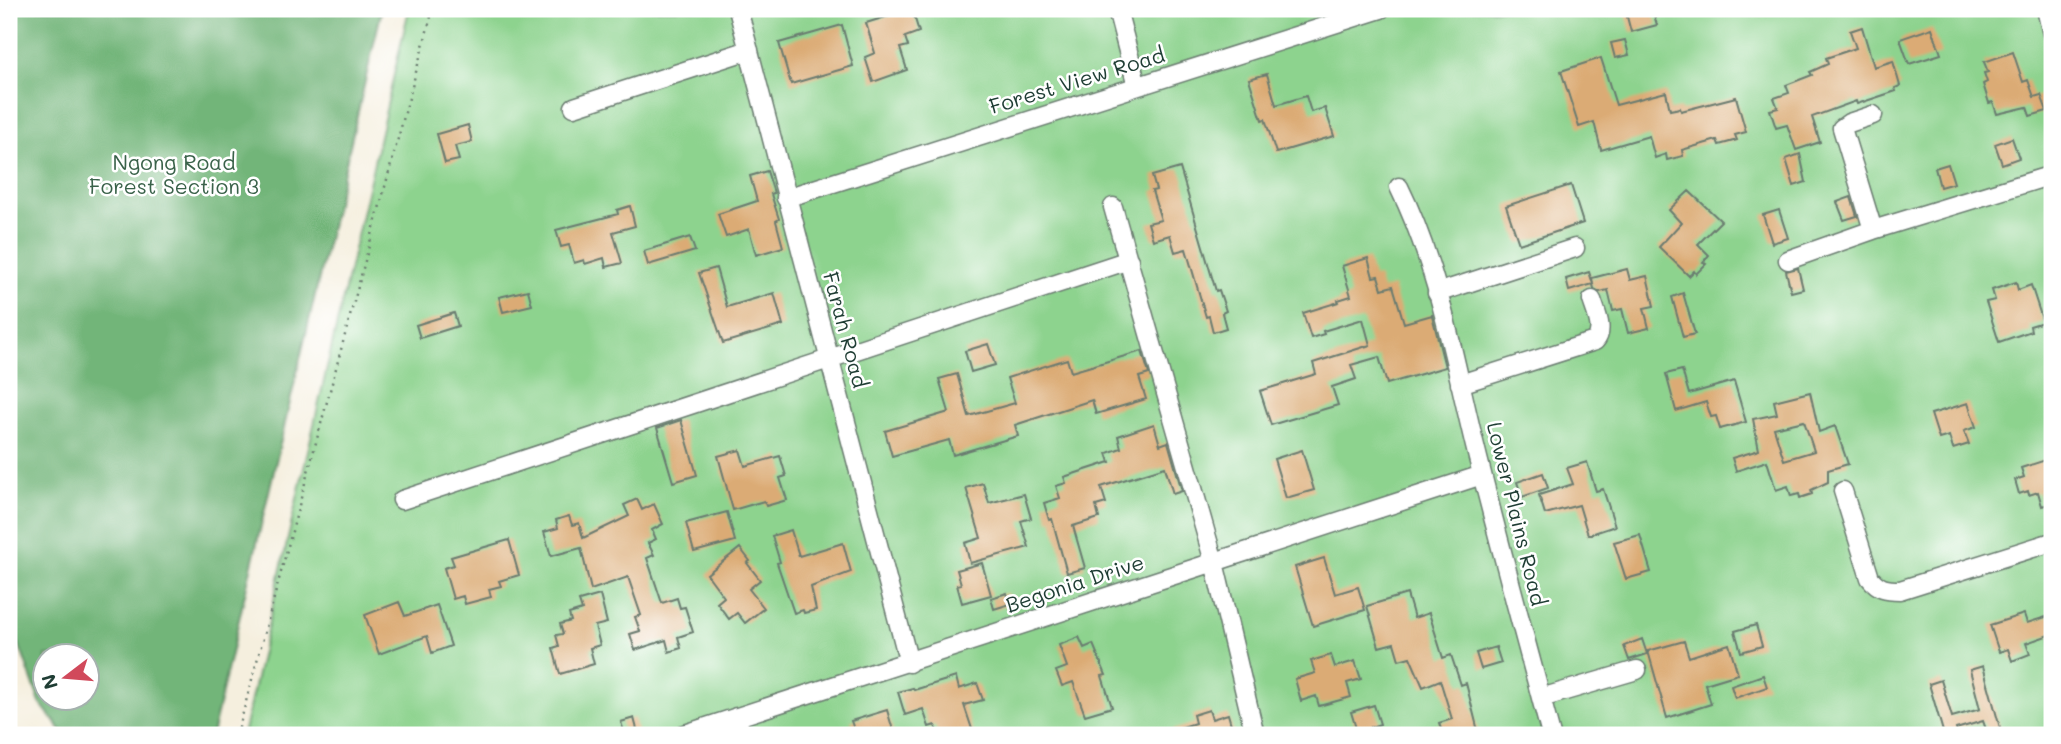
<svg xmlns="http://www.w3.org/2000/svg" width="2061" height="744" viewBox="0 0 2061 744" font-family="Mali,sans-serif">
<rect width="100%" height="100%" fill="#fff"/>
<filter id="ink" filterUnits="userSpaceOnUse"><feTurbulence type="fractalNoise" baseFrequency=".0143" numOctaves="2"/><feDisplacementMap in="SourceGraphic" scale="14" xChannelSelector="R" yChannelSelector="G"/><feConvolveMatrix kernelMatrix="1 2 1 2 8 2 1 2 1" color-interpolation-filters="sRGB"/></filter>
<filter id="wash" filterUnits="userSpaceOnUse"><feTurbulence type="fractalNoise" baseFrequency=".00686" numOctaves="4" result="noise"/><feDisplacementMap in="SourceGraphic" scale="28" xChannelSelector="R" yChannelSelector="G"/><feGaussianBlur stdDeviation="1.57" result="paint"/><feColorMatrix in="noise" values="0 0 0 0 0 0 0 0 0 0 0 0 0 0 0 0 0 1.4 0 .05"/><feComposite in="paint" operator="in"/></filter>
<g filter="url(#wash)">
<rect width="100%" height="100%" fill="#f5efde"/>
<path fill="#8dd38e" stroke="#568861" stroke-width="2" d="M409,9h1643v726h-1809z"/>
<path fill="#72b579" stroke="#487956" stroke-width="2" fill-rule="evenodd" d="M9,9h373l-170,726h-147l-25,-32 -31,-87zM46,656h42v42h-42z"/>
<g id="blocks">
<path fill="#dbab74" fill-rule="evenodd" d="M912,9l7,23 -14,5 3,9 -8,2 7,22 -34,12 -8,-25 10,-4 -9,-30z
M1625,9h18l2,5 8,-2 4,13 -26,7z
M842,25l11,41 -62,18 -12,-41z
M1862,27l12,40 19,-6 7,25 -5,2 1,3 -39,13 -1,-3 -44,16 8,25 -24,8 -9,-25 -11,3 -6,-18 8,-2 -4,-10 15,-5 -3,-8 26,-10 -2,-3 18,-8 -2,-6 30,-10 -6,-17z
M1932,28l9,26 -32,10 -9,-25z
M1625,40l4,15 -14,3 -4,-15z
M2013,52l10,30 5,-2 6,17 7,-2 6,16 -17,5 -3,-9 -30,7 -4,-12 -4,1 -6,-19 4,-2 -3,-9 4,-1 -4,-10z
M1601,58l15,47 50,-13 4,18 10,-2 1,3 55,-14 10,35 -11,3 2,5 -18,5 -2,-5 -35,10 1,6 -16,4 -1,-6 -11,4 -6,-22 -48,14 -7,-28 -15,5 -18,-56z
M1267,74l9,31 30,-9 5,16 14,-4 9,28 -58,17 -11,-34 -3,1 -13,-41z
M468,125l4,17 -17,4 4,14 -14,3 -8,-29z
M2012,138l7,20 -17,6 -7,-20z
M1800,154l6,28 -12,4 -8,-27z
M1948,164l6,19 -14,4 -5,-19z
M1180,168l36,123 3,-1 7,21 -4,2 4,15 -13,4 -4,-16 -3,1 -20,-68 -11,3 -5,-17 -17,5 -5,-17 13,-3 -9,-29 4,-1 -4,-14z
M767,171l7,22 -3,1 8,25 -3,2 7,26 -27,8 -7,-26 -23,8 -8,-23 39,-13 -7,-25z
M1571,185l12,38 -64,21 -13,-38z
M1689,191l32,30 -23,23 11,11 -6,7 3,2 -10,10 -2,-3 -5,5 -30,-29 22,-24 -12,-13z
M1851,197l6,19 -13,4 -7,-18z
M630,206l5,20 -22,6 9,31 -16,4 -2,-9 -19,6 -1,-4 -10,3 -5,-18 -8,2 -5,-17 62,-16 -1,-4z
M1779,210l9,28 -16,5 -9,-28z
M690,237l5,14 -47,14 -4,-14z
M1368,258l5,19 5,-1 4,13 11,-3 11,37 28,-8 13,52 -58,17 -8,-27 -28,8 5,14 -24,8 6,18 -67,20 -11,-34 56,-17 -3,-11 57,-18 -7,-26 -40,12 1,3 -13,4 -8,-25 36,-11 -1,-2 13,-4 -9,-30z
M716,268l11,39 47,-14 9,32 -60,18 -24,-70z
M1798,268l5,21 -12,3 -5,-21z
M1627,269l3,11 17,-4 7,30 -10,2 5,20 -21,5 -6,-24 -9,2 -5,-21 -8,2 -6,-3 -1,-5 -24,7 -3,-12 23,-7 4,12 -1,-6z
M2016,282l2,8 13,-5 12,37 -13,4 1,5 -32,11 -13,-40 9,-2 -3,-10z
M528,290l4,15 -29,7 -4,-15z
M1683,293l12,41 -12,3 -11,-40z
M454,313l4,13 -38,12 -4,-13z
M988,344l7,21 -24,7 -6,-21z
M1142,351l7,23 -10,3 7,22 -50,15 -4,-14 -77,25 3,11 -65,19 -4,-15 -57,16 -7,-25 64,-19 -10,-33 18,-5 12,42 46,-13 -8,-25 60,-19 4,13z
M1682,370l7,24 45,-13 12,41 -26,7 -4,-13 -5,1 -5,-15 -30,9 -10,-37z
M1810,392l9,40 16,-6 13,38 -20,6v12l-17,8 1,4 -12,4 -1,-4 -8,2 -3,-10 -12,4 -9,-29 -31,10 -4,-13 27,-8 -6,-31 24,-5 -3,-13zM1804,421l10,30 -30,9 -10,-32z
M1968,403l8,24 -12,4 5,13 -16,5 -4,-13 -10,3 -8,-25z
M681,420l16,55 -24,7 -16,-54z
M1154,424l6,21 8,-3 14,49 -9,3 -8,-27 -64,20 5,16 -10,3 3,12 -26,8 12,42 -18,5 -15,-54 -3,1 -5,-17 16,-5 -4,-12 10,-3 -2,-6 46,-15 -3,-9 14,-5 -3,-12z
M740,450l5,16 35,-10 6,20 -6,2 7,22 -21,6 -2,-5 -31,9 -15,-54z
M1302,450l12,40 -28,8 -12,-39z
M2052,458v45l-10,3 -4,-14 -9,3 -1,-4 -9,3 -4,-14 9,-3 -3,-9z
M1587,462l9,29 7,-2 12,37 -27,9 -9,-30 -34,9 -6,-19 34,-11 -6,-16z
M1543,473l5,15 -26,9 -5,-15z
M983,483l6,20 35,-9 7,24 -10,3 8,26 -59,16 -5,-20 16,-5 -15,-50z
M637,499l5,11 12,-6 9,20 -11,6 4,9 -8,4 6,12 -7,3 15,45 15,-5 3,10 5,-1 8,25 -15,5 3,11 -12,4 -3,-12 -31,10 -5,-16 10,-3 -5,-14 6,-2 -13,-38 -37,13 -10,-42 -30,8 -7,-24 14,-4 -2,-8 13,-4 3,9 7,-2 4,15 46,-22 -5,-11z
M727,512l8,29 -41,11 -8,-29z
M791,530l8,26 44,-13 8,29 -40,15 5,23 -12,3 -1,-3 -9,3 -17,-50 3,-1 -8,-26z
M1640,535l11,37 -25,7 -12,-37z
M509,540l10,35 -20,6 2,5 -12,3 2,8 -26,7 -2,-8 -10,3 -9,-31 10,-3 -3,-8z
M740,548l10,13 -3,2 13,17 -11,9 15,19 -19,15 -8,-10 -8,6 -12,-16 7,-6 -17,-23z
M1324,558l11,36 23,-7 7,23 -52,16 -18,-59z
M982,563l9,32 -29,8 -5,-18 4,-1 -4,-14z
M1007,593l3,11 -16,5 -3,-11z
M1407,594l7,24 15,-5 14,45 8,-3 10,30 5,-2 13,52h-36l-4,-12 13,-4 -12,-39 -17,7 -13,-30 -11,3 -5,-17 -15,4 -12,-41z
M600,595l7,28 -12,3 5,19 -10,3 4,16 -34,10 -7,-26 6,-2 -3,-11 7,-1 -3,-10 11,-3 -2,-7 13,-4 -3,-9z
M399,602l6,14 32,-11 14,41 -19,7 -5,-17 -48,18 -14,-39z
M2024,614l3,9 25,-8v19l-26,9 4,11 -18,7 -4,-12 -9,3 -9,-27z
M1756,625l6,21 -21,6 -6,-21z
M1079,637l5,11 9,-4 13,31 -4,1 10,31 -27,8 -12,-33 -11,4 -6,-15 11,-4 -8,-22z
M1642,639l5,15 -18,6 -5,-14z
M1684,641l5,16 40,-13 9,30 -33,10 6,20 -44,14 -19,-67z
M1496,647l5,16 -20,6 -5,-16z
M1331,655l4,12 20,-6 6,18 -14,4 4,14 -32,9 -3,-10 -15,5 -6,-22 20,-6 -4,-12z
M1983,666l19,69h-14l-5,-14 -27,8 2,6h-14l-15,-51 12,-4 11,37 28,-8 -10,-39z
M1763,675l4,12 -32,11 -4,-12z
M956,677l3,12 18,-6 6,17 -19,5 10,30h-36l-3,-10 -6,2 -6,-18 -18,6 -7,-23 15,-4 1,2z
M1374,705l6,19 -9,3 2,8h-15l-7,-23z
M887,710l6,20 -17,5h-20l-5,-14z
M1209,710l3,9 16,-5 6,21h-67v-3l28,-9 -2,-8z
M634,718l4,15 -13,2 -4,-13z"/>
</g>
</g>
<g filter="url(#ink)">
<use href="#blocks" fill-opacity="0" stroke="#6a7b70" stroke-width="2"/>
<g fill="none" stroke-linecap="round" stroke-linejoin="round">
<defs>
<path id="minor" d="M738,9l171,654
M1117,9l20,77
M2046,9l6,25
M574,107l175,-57
M1399,187c39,79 54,169 75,255 24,98 51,196 77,293
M786,198l595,-189
M1113,207l101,355 41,173
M1873,230l-31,-102 7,-5 24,-8
M1788,260l85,-30 179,-55
M1437,293l138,-45
M1460,384l135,-43c10,-11 1,-28 -3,-41
M1843,491l27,87c9,11 16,12 30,12l152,-48
M402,500l727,-240
M1541,698l96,-28
M736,717l6,18
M682,735l800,-260"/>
</defs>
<use href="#minor" stroke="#6a7b70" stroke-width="21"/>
<path stroke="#6a7b70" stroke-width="2.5" stroke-dasharray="2 5" stroke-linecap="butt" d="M237,735l196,-726"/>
<use href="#minor" stroke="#fff" stroke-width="18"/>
</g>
</g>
<g text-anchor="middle" stroke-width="5" stroke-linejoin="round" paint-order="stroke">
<g font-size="21" fill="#1f3d34" stroke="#fff">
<text transform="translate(1077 81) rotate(-17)" y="7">Forest View Road</text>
<text transform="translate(845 330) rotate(75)" y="7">Farah Road</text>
<text transform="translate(1516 514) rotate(76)" y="7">Lower Plains Road</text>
<text transform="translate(1075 584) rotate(-18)" y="7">Begonia Drive</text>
</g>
<g font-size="21" fill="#3a624a" stroke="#fff">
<text x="174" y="170">Ngong Road<tspan x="174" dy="24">Forest Section 3</tspan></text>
</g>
</g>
<rect width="2061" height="744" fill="none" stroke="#fff" stroke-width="35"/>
<g transform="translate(66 677) rotate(254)"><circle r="33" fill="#ffffff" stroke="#a5b1ae" stroke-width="2"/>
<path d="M0-5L12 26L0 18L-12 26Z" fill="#d1495b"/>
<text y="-10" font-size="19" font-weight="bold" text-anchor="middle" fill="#1f3d34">N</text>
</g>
</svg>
